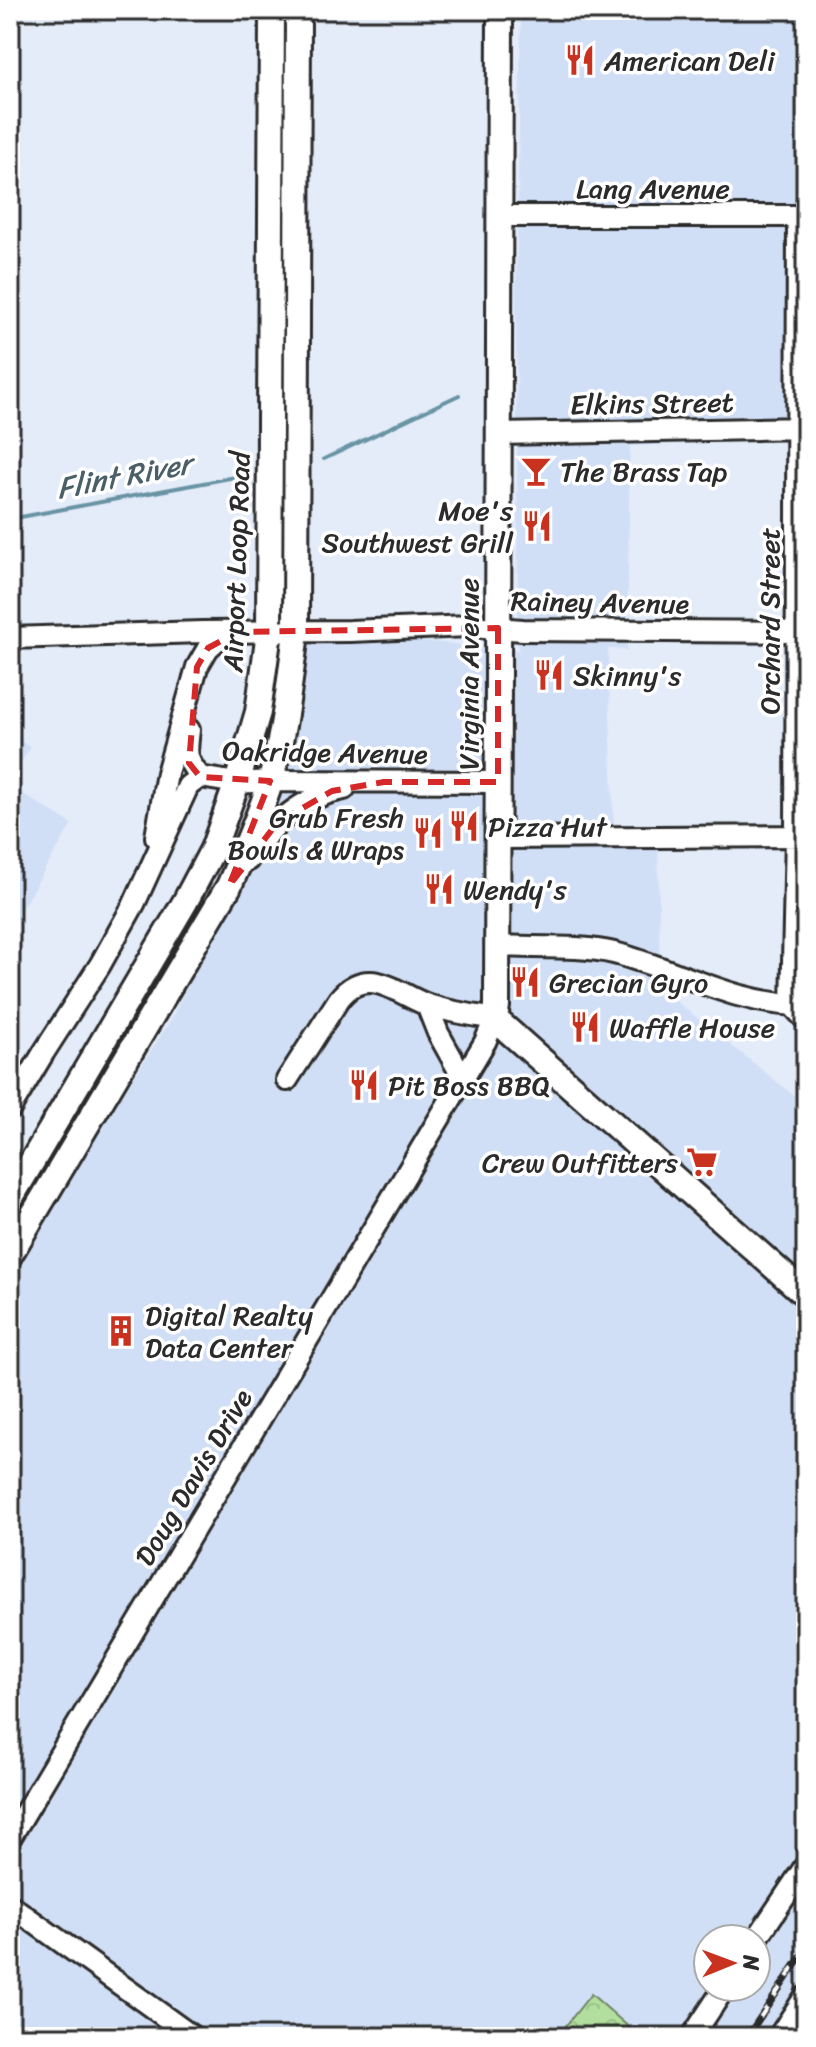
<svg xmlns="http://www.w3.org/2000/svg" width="816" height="2047" viewBox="0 0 816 2047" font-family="Sriracha,sans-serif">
<defs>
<pattern id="park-crowns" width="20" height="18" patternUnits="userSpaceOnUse" patternTransform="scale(2)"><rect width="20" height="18" fill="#b2df9e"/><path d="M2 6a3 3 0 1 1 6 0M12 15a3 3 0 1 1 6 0" fill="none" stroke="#99c088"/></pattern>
</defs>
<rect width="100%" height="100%" fill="#e4ecfa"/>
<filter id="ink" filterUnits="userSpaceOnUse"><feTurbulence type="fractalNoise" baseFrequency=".0125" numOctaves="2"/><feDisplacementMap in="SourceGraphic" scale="16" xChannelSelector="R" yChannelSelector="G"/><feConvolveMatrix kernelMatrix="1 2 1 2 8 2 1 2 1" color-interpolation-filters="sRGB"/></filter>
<g filter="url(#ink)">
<path fill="#d1dff6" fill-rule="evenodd" d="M521,10h285v428l-176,8 -3,204 -19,-1 6,181h44l2,158 146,117v932h-166l-49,-43 -34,43h-547v-769l160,-247 119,-242 14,-149 215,20 -2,-355zM708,1939h48v48h-48z
M10,735l21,12 -21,32z
M10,786l62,38 -62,104z"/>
<path fill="url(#park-crowns)" stroke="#6e8564" stroke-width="2" d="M591,1994l49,43h-83z"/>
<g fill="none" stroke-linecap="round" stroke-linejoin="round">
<path stroke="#6893a3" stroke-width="4" d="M324,459l135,-64
M10,519l236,-44"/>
<defs>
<path id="minor" d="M499,216h307
M798,216l-2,620 -4,169 14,15
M499,434l307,-6
M10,638l192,-6 148,-1 119,-5 54,4 283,2
M189,730c-3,24 -4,28 11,47
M200,777l37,6 33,-2 228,1
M156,837l11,-64 30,-106 11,-19 10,-9 13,-4
M498,838l308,-2
M248,860c24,-36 53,-63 96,-71
M497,946c35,2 84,-1 117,7 62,16 122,52 188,52
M427,1005l11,28 25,45
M10,1109l34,-57 56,-87 34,-61 54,-118 12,-9
M10,1838l475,-796 10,-23c-22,-4 -46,-7 -67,-14 -18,-6 -40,-23 -58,-23 -14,0 -23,7 -31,17l-52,81
M10,1905l183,132
M756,1940l50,-75
M692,2037l33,-50"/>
<path id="major" d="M500,10l-3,996 -2,13 311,276
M10,1199l175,-297 28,-53 24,-66 21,-71 11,-80 3,-622
M10,1254l219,-368c15,-34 30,-68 41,-103 14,-49 20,-101 26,-151l2,-622
M781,2037l25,-38"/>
</defs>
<use href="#minor" stroke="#2b2b2b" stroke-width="26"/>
<use href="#major" stroke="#2b2b2b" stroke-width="30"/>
<use href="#minor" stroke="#fff" stroke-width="20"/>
<use href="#major" stroke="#fff" stroke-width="24"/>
<defs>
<path id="rail" d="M747,2037l59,-88"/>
</defs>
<use href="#rail" stroke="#2b2b2b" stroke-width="7"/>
<use href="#rail" stroke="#fff" stroke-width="4" stroke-dasharray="12" stroke-linecap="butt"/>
</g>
</g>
<path fill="none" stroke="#d62828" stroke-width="6" stroke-dasharray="16 10" stroke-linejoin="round" d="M498,628v154h-114l-52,9 -55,32 -48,63 41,-105 -70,-4 -11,-14 8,-96 11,-19 30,-16z"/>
<defs>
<symbol id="restaurant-bare" viewBox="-9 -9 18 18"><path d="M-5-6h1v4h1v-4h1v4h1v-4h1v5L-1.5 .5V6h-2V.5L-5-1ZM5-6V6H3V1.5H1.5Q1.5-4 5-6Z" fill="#c8321e" stroke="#fff" stroke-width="2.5" paint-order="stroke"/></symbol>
<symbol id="bar-bare" viewBox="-9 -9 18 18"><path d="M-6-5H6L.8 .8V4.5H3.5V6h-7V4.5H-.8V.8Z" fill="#c8321e" stroke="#fff" stroke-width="2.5" paint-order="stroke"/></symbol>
<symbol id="supermarket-bare" viewBox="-9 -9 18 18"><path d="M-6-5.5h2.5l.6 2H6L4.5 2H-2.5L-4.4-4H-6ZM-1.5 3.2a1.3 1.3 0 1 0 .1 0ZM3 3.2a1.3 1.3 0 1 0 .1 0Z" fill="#c8321e" stroke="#fff" stroke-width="2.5" paint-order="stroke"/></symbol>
<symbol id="building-bare" viewBox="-9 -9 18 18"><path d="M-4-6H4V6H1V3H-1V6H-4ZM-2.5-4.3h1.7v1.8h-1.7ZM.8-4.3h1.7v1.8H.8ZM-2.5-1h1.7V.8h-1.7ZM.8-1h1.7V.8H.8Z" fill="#c8321e" stroke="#fff" stroke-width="2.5" paint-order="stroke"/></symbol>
</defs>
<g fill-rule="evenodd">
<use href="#restaurant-bare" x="558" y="38" width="44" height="44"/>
<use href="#bar-bare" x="514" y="449" width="44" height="44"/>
<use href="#restaurant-bare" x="515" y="504" width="44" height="44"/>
<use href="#restaurant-bare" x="527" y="653" width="44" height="44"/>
<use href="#restaurant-bare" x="442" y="804" width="44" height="44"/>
<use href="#restaurant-bare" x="406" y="811" width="44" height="44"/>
<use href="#restaurant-bare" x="417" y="867" width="44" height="44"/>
<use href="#restaurant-bare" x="503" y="960" width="44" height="44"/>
<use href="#restaurant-bare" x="563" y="1005" width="44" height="44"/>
<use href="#restaurant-bare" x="342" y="1063" width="44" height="44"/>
<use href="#supermarket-bare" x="680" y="1140" width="44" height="44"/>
<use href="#building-bare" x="99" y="1309" width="44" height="44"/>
</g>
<g text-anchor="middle" stroke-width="7" stroke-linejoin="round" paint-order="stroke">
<g font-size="28" fill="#2b2b2b" stroke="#fff" text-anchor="start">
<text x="604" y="70">American Deli</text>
<text x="560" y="481">The Brass Tap</text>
<text x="513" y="520" text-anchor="end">Moe's<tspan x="513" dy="32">Southwest Grill</tspan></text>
<text x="573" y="685">Skinny's</text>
<text x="404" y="827" text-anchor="end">Grub Fresh<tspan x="404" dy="32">Bowls &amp; Wraps</tspan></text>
<text x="488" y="836">Pizza Hut</text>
<text x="463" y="899">Wendy's</text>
<text x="549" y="992">Grecian Gyro</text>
<text x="609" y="1037">Waffle House</text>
<text x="388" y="1095">Pit Boss BBQ</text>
<text x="678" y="1172" text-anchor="end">Crew Outfitters</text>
<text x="145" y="1325">Digital Realty<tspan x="145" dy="32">Data Center</tspan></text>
</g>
<g font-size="28" fill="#2b2b2b" stroke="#fff">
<text x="653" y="198">Lang Avenue</text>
<text transform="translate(652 403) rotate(-1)" y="10">Elkins Street</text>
<text transform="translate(236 562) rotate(-88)" y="10">Airport Loop Road</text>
<text transform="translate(600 602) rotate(1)" y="10">Rainey Avenue</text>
<text transform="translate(769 621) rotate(-90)" y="10">Orchard Street</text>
<text transform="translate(468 674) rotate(-90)" y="10">Virginia Avenue</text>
<text transform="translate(325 752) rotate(1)" y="10">Oakridge Avenue</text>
<text transform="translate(193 1477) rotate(-59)" y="10">Doug Davis Drive</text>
</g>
<g font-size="30" font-style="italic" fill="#4a5f67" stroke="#fff">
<text transform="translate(124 476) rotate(-11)" y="10">Flint River</text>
</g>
</g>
<rect width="816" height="2047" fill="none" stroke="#fff" stroke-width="40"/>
<rect x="20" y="20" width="776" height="2007" fill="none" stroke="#2b2b2b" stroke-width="3" filter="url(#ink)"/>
<g transform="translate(732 1963) rotate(89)"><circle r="38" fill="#ffffff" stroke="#aaaaaa" stroke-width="2"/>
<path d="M0-6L14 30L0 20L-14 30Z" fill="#c8321e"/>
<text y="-12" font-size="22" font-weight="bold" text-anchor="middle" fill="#2b2b2b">N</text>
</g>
</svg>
